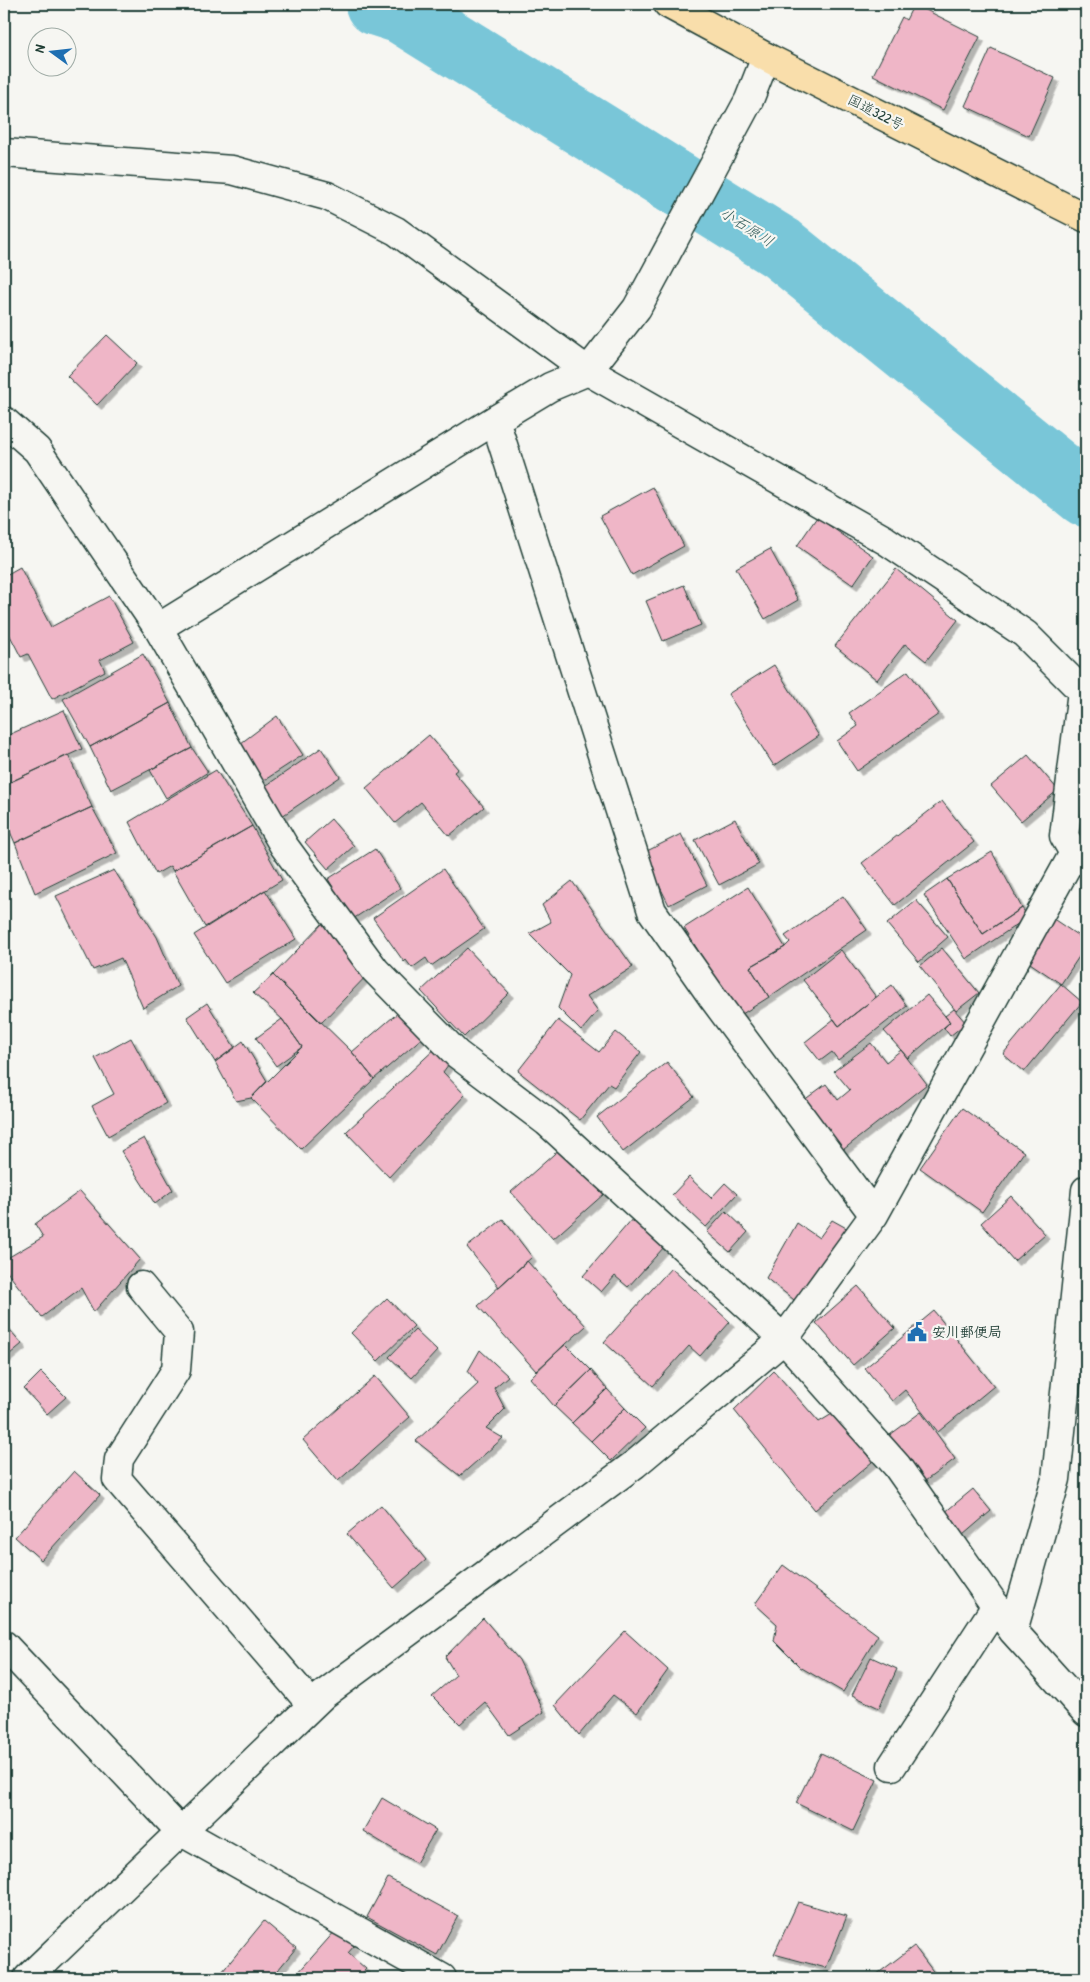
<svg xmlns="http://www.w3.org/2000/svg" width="1090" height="1982" viewBox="0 0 1090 1982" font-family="'Patrick Hand','Klee One',sans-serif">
<defs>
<filter id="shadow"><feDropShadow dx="4.5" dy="4.5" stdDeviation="0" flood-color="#0004"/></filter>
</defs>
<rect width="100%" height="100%" fill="#f6f6f2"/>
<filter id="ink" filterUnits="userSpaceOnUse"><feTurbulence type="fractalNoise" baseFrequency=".02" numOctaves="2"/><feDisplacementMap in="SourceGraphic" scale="10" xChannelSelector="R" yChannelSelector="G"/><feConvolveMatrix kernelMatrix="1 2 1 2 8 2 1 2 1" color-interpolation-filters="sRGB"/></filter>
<g filter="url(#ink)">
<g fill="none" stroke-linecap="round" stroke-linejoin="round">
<path stroke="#558f96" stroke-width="10" d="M1077,487l9,-27"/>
<path stroke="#79c6d8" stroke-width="64" d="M377,4l25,8 379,236 305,247"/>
</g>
<path fill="#efb6c7" stroke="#1f3d34" filter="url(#shadow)" d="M914,4l66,33 -37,73 -70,-35 29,-58 4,3z
M991,48l64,30 -26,58 -64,-30z
M107,335l30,28 -40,42 -30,-29z
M653,487l31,59 -52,29 -32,-59z
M817,517l56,39 -20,29 -56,-39z
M770,549l28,51 -33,19 -29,-51z
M20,567l31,60 58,-31 25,46 -34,18 5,11 -53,28 -24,-45 -7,3 -17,-33v-25l3,-2 -3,-5v-16z
M896,569l62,51 -32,41 -21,-17 -28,36 -42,-34z
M684,585l17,40 -38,16 -17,-40z
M143,654l27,49 -80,44 -27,-48z
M774,665l45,71 -45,30 -46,-72z
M908,671l31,43 -82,57 -20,-30 21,-15 -9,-13z
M170,703l22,45 -81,42 -21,-43z
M64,710l18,39 -78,36v-48z
M277,716l26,39 -46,30 -24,-36z
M429,735l29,34 -4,3 30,35 -35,29 -28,-34 -26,21 -29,-35z
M192,748l16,24 -42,26 -16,-28z
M321,748l19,29 -58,39 -18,-29z
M68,755l24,52 -77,36 -11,-25v-33z
M1028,755l30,35 -37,31 -30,-35z
M216,770l36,56 -79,45 -3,-5 -14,8 -27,-52z
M942,801l32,41 -79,63 -33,-42z
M92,807l25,46 -82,40 -20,-50z
M331,819l23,27 -26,23 -23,-27z
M735,819l24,45 -40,21 -24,-45z
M252,826l30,54 -77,47 -32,-56z
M681,834l26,51 -38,20 -26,-52z
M375,849l25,39 -47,31 -25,-40z
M992,852l30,56 -39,26 -36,-55z
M443,869l41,60 -53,37 -5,-8 -14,10 -6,-8 -2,2 -31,-44z
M114,870l43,67 21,49 -35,22 -22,-50 -28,12 -37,-74z
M947,879l36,55 39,-26 6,9 -62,42 -42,-64z
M572,881l61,86 -46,29 11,15 -17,20 -23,-23 12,-33 -41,-41 22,-12 -9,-17z
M748,887l37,60 -35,20 19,30 -30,19 -55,-88z
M265,890l31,49 -71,44 -31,-48z
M843,896l24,34 -98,67 -19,-30 35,-20 5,-5 -5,-6z
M916,900l32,37 -29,25 -32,-38z
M1052,918l34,23v5l-25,38 -37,-25z
M324,922l49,47 -52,54 -48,-48z
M467,948l42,45 -45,44 -43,-46z
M942,948l37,45 -23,18 -36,-45z
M841,950l35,47 -37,29 -36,-46z
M273,975l79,77 22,27 -73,70 -50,-51 51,-51 -20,-28 -29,-26z
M1061,984l21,18 -58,70 -21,-18z
M892,985l15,21 -69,54 -6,-8 -12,9 -15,-19 29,-23 5,7z
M927,995l23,27 -42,36 -24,-27z
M207,1003l28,45 -20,14 -28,-45z
M954,1009l12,14 -16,13 -6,-8 6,-6 -5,-6z
M400,1011l23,26 -49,42 -22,-27z
M282,1019l20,28 -26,19 -20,-28z
M558,1020l41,32 17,-20 25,20 -27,35 -5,-3 -29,36 -62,-49z
M131,1038l35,65 -58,33 -16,-30 22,-12 -19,-36z
M243,1041l24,40 -16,17 -15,3 -21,-39z
M871,1043l15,19 15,-12 26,34 -88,69 -39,-50 26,-19 12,16 12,-10 -16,-19z
M439,1045l15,12 -11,15 22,23 -76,82 -43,-45z
M667,1062l27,35 -71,55 -26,-35z
M962,1108l62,44 -42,60 -62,-44z
M144,1138l29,52 -18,14 -34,-53z
M562,1147l42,47 -51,45 -42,-47z
M689,1177l22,21 14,-15 12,11 -31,33 -34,-32z
M80,1191l60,68 -46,53 -13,-24 -39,29 -38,-49v-8l39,-23 -8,-13z
M1011,1196l34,38 -31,27 -33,-38z
M726,1211l22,21 -18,20 -23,-20z
M633,1218l32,28 -37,41 -13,-11 -14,16 -18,-16z
M503,1219l29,38 -33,30 -32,-40z
M832,1220l27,15 -52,75 -41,-32 31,-55 22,15z
M527,1261l59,65 -50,45 -58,-65z
M671,1268l59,54 -30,34 -11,-10 -36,40 -49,-44z
M858,1286l37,42 -42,37 -37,-42z
M387,1298l27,28 -36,35 -27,-28z
M934,1311l60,75 -56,46 -33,-42 -13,11 -27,-33z
M4,1323l18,21 -18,15z
M415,1330l22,21 -25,27 -23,-21z
M565,1344l26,26 -37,36 -24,-28z
M480,1350l28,26 -14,12 11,21 -19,19 17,10 -43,38 -44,-35 62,-57 -10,-13z
M591,1370l16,19 -35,34 -18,-17z
M774,1371l45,51 18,-11 35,51 -57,48 -81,-100z
M41,1372l25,25 -19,17 -23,-25z
M375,1376l35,41 -72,64 -35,-41z
M607,1389l18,19 -34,33 -19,-18z
M625,1408l20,20 -34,33 -20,-20z
M921,1412l34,47 -34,25 -34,-47z
M74,1471l26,24 -59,65 -26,-23z
M973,1489l18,22 -28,24 -19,-22z
M381,1505l45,55 -32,28 -47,-54z
M783,1565l95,70 -35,57 -43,-25 -26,-26 3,-17 -22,-20z
M483,1618l36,42 25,52 -35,23 -24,-33 -25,22 -28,-28 24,-21 -11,-18z
M625,1631l43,39 -31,43 -24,-18 -34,40 -24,-30z
M871,1657l26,12 -18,39 -27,-13z
M821,1753l56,27 -24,51 -57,-28z
M382,1798l54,32 -20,33 -53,-32z
M388,1878l70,38 -21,39 -70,-38z
M798,1902l49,14 -21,52 -52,-14z
M264,1921l32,27 -18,22 10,8h-71z
M336,1930l18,16 -6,7 18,16 -8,9h-56l-5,-4z
M914,1946l24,32h-66z"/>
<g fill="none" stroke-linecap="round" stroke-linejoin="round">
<defs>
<path id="minor" d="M4,153l228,17 95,26 69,35 192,140 297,169 140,94 57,57 -18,145 10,17 12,9
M495,420l157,491 61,87 161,217
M4,421l33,29 121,178 126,218 91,124 82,84 90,68 237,217 113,127 116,165 73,81
M158,628l337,-208 55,-33 38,-16 49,-63 112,-208 17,-43
M141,1286l38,46 -3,38 -57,89 -2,20 195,226
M1013,1631l43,-152 30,-289
M4,1645l176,186 262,147
M892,1766l104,-160
M28,1978l295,-283 312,-231 149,-125 90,-124 200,-362"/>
<path id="highway" d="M668,4l98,53 320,161"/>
</defs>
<use href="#minor" stroke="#1f3d34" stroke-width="31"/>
<use href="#highway" stroke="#1f3d34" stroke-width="31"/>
<use href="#minor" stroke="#f6f6f2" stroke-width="28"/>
<use href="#highway" stroke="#f9deab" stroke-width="28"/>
</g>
</g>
<defs>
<symbol id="civic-bare" viewBox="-9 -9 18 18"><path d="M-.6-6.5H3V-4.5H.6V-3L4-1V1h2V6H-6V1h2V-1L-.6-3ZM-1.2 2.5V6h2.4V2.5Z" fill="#1f6fb2" stroke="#f6f6f2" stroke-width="2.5" paint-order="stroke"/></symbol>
</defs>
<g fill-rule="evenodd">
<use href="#civic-bare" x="903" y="1318" width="28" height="28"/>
</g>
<g text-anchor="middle" stroke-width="4.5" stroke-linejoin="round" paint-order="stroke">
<g font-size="14" fill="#1f3d34" stroke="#f6f6f2">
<text transform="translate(876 112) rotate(27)" y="5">国道322号</text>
</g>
<g font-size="14" font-weight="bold" fill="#1f3d34" stroke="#f6f6f2" text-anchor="start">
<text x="932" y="1337">安川郵便局</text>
</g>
<g font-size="15" font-style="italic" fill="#365f5d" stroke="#f6f6f2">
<text transform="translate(747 227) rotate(32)" y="5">小石原川</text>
</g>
</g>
<rect width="1090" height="1982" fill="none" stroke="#f6f6f2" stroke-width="20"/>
<rect x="10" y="10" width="1070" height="1962" fill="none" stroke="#1f3d34" stroke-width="2" filter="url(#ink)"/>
<g transform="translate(52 52) rotate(285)"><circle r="24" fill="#f6f6f2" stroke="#a0aca6"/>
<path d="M0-4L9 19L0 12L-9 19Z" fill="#1f6fb2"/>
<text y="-8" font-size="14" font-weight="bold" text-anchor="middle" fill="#1f3d34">N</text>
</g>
</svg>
